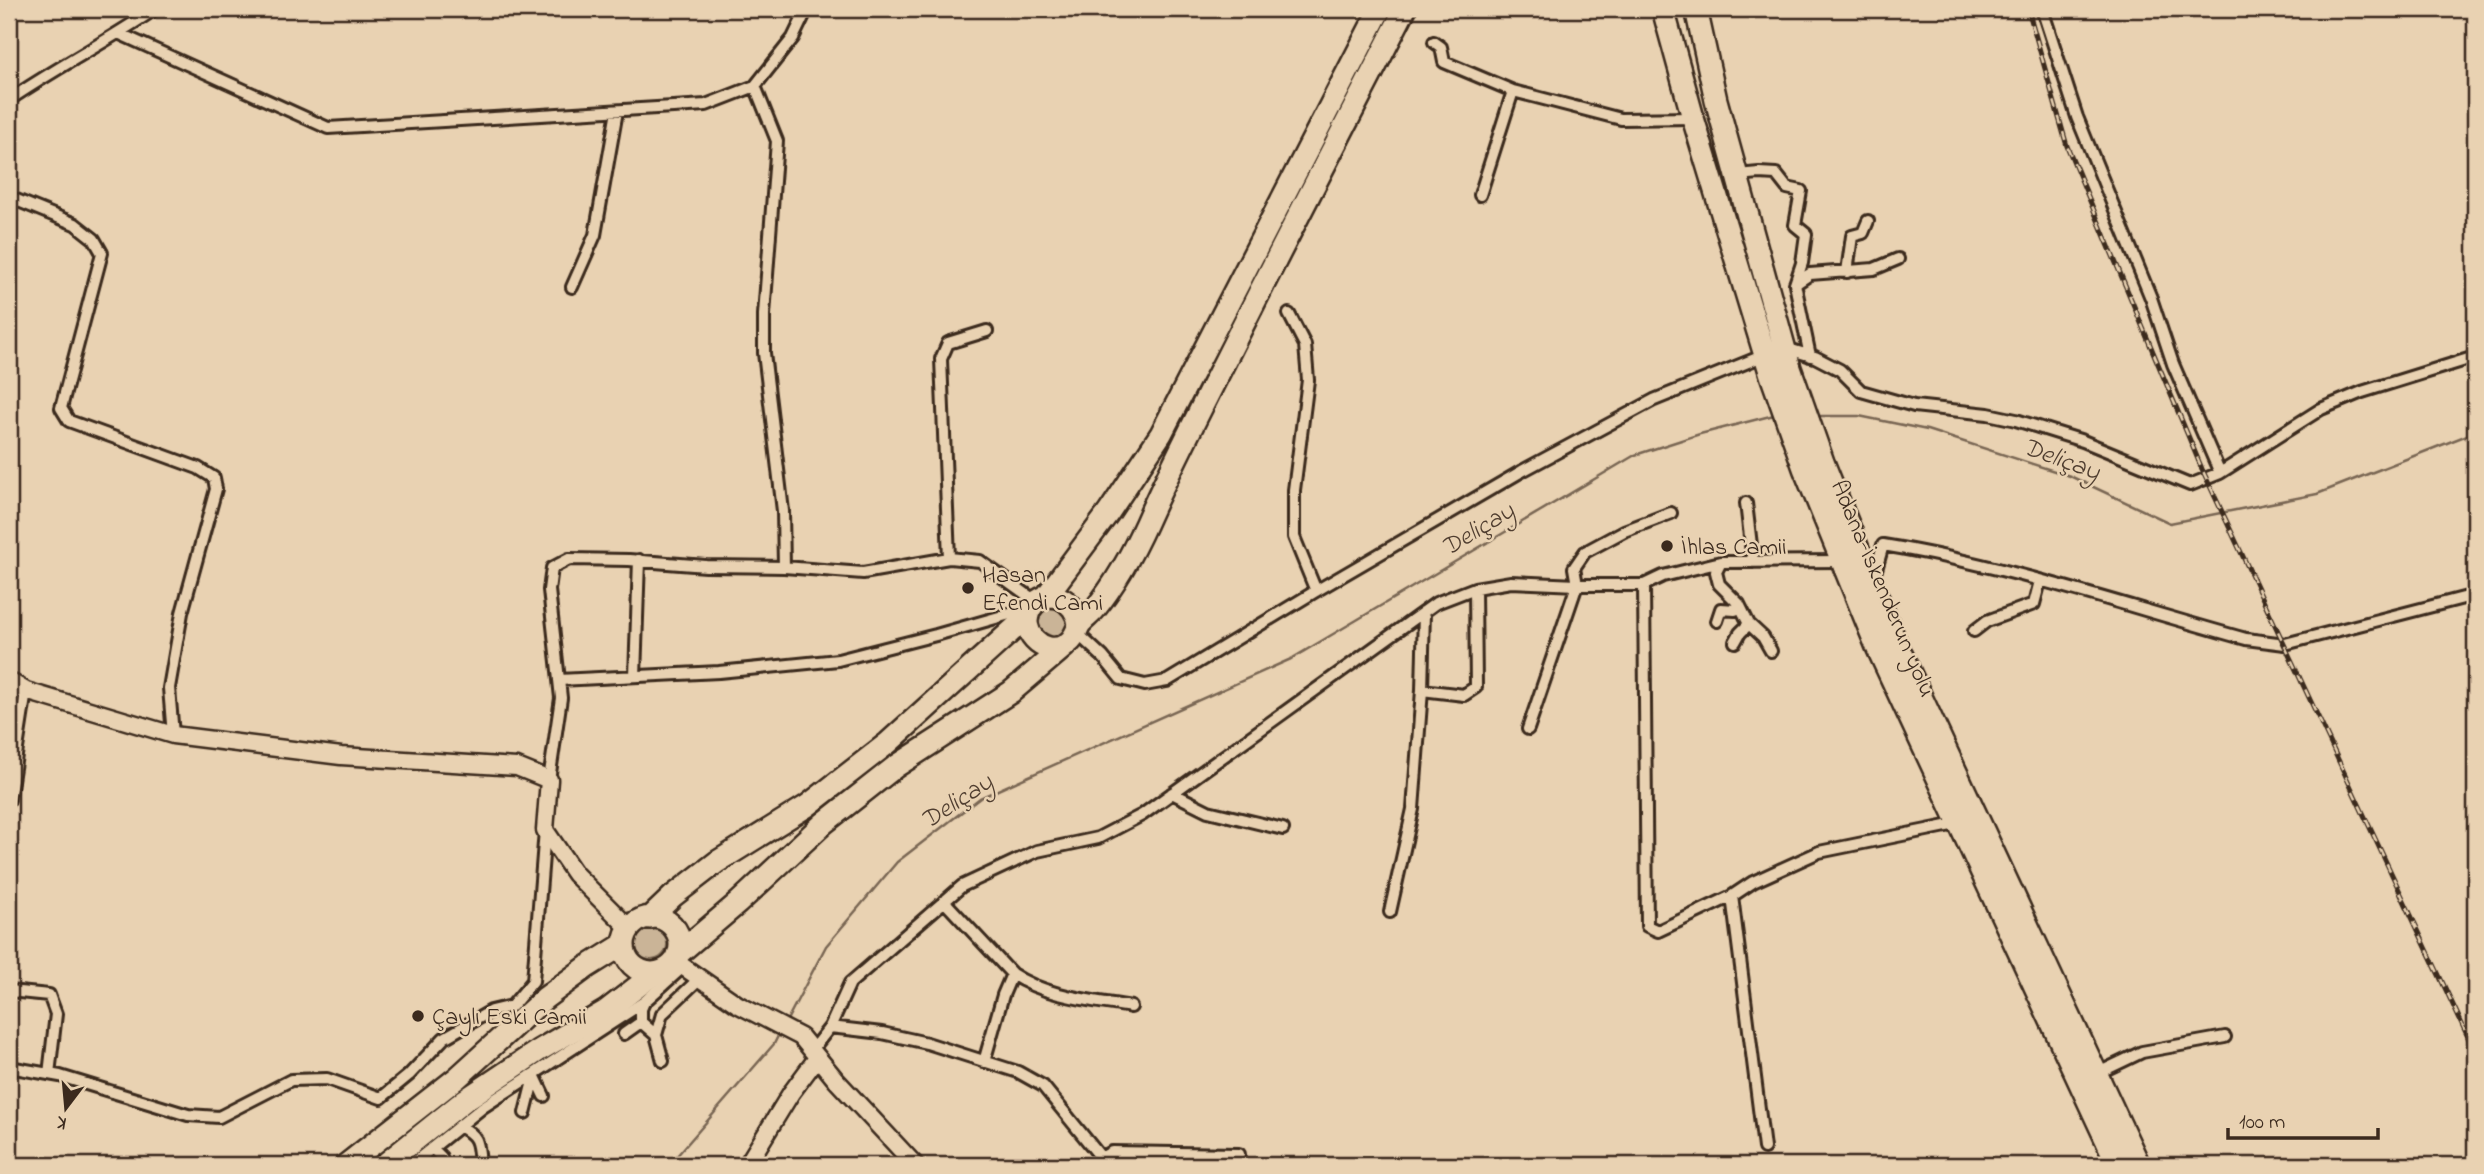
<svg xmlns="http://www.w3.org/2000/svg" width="2484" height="1174" viewBox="0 0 2484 1174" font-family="'Indie Flower',sans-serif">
<rect width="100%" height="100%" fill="#e9d2b2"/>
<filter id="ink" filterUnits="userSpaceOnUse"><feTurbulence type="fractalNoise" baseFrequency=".0143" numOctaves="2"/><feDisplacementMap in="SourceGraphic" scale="14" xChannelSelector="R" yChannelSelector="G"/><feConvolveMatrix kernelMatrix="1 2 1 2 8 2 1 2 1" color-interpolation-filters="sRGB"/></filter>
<g filter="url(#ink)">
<path fill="#cab497" stroke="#826f5a" stroke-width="2" d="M1051,605l18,9 -1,16 -13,8 -14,-7c-6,-13 -1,-20 10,-26z
M635 944a16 16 0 1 1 32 0a16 16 0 1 1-32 0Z"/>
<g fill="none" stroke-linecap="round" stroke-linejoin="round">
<path stroke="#796653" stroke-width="2.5" d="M1816,416h43l68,14 143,46 100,47 147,-29 158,-62
M786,1022l40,-76 71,-84 83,-64 311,-139 344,-204 65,-21 74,-19
M669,1165l105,-121 5,-10"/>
<defs>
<path id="street" d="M2042,9l35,108 74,181 22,66 47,109
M118,33l210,95 378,-23 49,-19 38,-48 14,-29
M1434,42l7,5 3,15 69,29
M755,86l22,55 -13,174v38l19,158 1,56
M9,100c47,-32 99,-59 146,-91
M1738,175l21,-2 17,1 11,14 14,3 -6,34 11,9 -4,29 -7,21
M1480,195l33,-104 108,28 72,-1
M9,197l66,27 19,15 8,14 -41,155 8,13 129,47 16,10 2,11 -34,124 -13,75 4,47
M1847,272l5,-36 11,-3 5,-12
M572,287l23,-52 22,-124
M1289,314l16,31 3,35 -14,110v47l22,54
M1785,348l30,9 25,13 21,21 53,15 74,8 28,6 67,21 107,44 30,-12 101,-64 41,-17 113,-35
M1810,356l-15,-72 15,-10 64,-5 24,-10
M1746,503l7,59
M949,558l-8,-199 7,-16 39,-12
M1721,562l-5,10 3,12 20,20 10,20 14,13 8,14
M1873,580l10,-35c123,20 243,61 363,94l39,5 190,-49
M1644,585l3,341 11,5 74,-35 21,-14 66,-30 142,-29
M1717,621l4,-12 14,1 4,-6
M1974,631l13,-10 47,-17 6,-23
M1077,633l26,24 18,22 24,6 22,-4 149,-90 206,-120 132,-71 111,-45
M1735,642l5,-9 9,-9
M635,676l4,-116
M559,680l160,-8 119,-12 98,-25 95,-27
M1422,690l42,5 12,-8 -1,-99
M1528,729l49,-144 -3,-17 11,-16 39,-21 47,-18
M549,780l12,-82 -12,-108 3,-22 17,-9 60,1 77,6 78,1 79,6 86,-15 31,3 57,41
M1172,793l36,18 75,18
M9,800l17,-109
M1732,896l32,252
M944,901l68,73
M1390,912l23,-103 9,-119 2,-78
M9,991l40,4 7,19 -7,60
M641,1022v-13l3,-7 39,-35
M830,1027l52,6 45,10 91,29 25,14 64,79
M624,1034l17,-12 15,13
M811,1051l19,-24 20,-44 112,-97 75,-35 61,-13 44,-23 294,-212 39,-15 36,-6 66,3h67l19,-9 58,-14 121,-1
M663,1061l-7,-26 6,-21 38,-36
M984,1062l19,-67 9,-21c34,23 79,26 119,33
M9,1067l51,9 128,39 31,2 72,-37 36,-1 54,19 28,-23 35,-37 47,-27 21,-5 21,-25 12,-151
M2096,1074l46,-22 83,-15
M535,1077l9,19
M525,1113l10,-40
M459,1126c21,10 19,18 21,39
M432,1148l9,9 3,8
M1101,1158l11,-6 127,2
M411,1165l72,-58 161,-105"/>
<path id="secondary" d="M9,681l17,10 147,44 168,21 176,11 32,13 -4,50 30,44 55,55
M675,961l62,43 64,33 35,43 79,85
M747,1165l44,-72 26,-35"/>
<path id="highway" d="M1663,9l30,109 78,257 33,93 73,179 241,518
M1696,9l20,91 74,268 33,94 73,181 243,522
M1045,598l64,-86 52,-78 219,-425
M1079,625c-2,-25 -32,-41 -48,-17 -14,22 12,50 34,37 10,-5 10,-13 15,-21 4,-5 10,-9 15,-15 21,-26 37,-55 51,-86 27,-61 58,-120 88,-180 56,-112 114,-223 171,-334
M624 945a28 28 0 1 1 56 0a28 28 0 1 1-56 0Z
M650,918l23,-22 44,-34 90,-56 81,-63 140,-127
M678,954l60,-51 86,-80 71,-56 116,-75 54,-46
M346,1165l111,-87 88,-80 42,-31 37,-23
M384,1165l81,-65 73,-49 68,-40 49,-38"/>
</defs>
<use href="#street" stroke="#3b2a1e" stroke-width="16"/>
<use href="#secondary" stroke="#3b2a1e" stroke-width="21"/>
<use href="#highway" stroke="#3b2a1e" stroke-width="26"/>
<use href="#street" stroke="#e9d2b2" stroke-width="10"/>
<use href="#secondary" stroke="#e9d2b2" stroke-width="16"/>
<use href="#highway" stroke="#e9d2b2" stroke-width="21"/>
<defs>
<path id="rail" d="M2028,9l39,137 135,323 273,583"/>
</defs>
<use href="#rail" stroke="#3b2a1e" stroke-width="5"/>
<use href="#rail" stroke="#e9d2b2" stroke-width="2.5" stroke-dasharray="8" stroke-linecap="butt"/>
</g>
</g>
<g fill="#3b2a1e" stroke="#e9d2b2" stroke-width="2.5">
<circle cx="1667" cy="546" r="7"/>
<circle cx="968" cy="588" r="7"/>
<circle cx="418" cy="1016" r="7"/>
</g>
<g text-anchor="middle" stroke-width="5" stroke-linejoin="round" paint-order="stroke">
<g font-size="24" fill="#3b2a1e" stroke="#e9d2b2" text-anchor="start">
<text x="1681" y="554">İhlas Camii</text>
<text x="982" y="582">Hasan<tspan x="982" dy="28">Efendi Cami</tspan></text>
<text x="432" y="1024">Çaylı Eski Camii</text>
</g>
<g font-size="24" fill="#3b2a1e" stroke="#e9d2b2">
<text transform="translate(1884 588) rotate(67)" y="8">Adana-İskenderun yolu</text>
</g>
<g font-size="26" font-style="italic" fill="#503e30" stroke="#e9d2b2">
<text transform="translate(2062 458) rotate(20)" y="9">Deliçay</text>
<text transform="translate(1477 528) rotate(-31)" y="9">Deliçay</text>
<text transform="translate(956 800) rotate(-33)" y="9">Deliçay</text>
</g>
</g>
<rect width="2484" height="1174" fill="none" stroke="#e9d2b2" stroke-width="35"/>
<rect x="18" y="18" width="2449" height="1139" fill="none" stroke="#3b2a1e" stroke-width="2.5" filter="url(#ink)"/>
<g transform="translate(66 1108) rotate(196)" stroke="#e9d2b2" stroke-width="5" paint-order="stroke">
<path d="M0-5L12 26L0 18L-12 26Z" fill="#3b2a1e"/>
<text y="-10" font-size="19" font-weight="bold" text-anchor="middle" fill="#3b2a1e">K</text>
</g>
<path d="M2228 1128v10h150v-10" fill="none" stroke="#3b2a1e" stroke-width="3.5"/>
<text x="2239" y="1128" font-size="21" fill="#3b2a1e" stroke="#e9d2b2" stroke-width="5" paint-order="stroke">100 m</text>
</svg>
